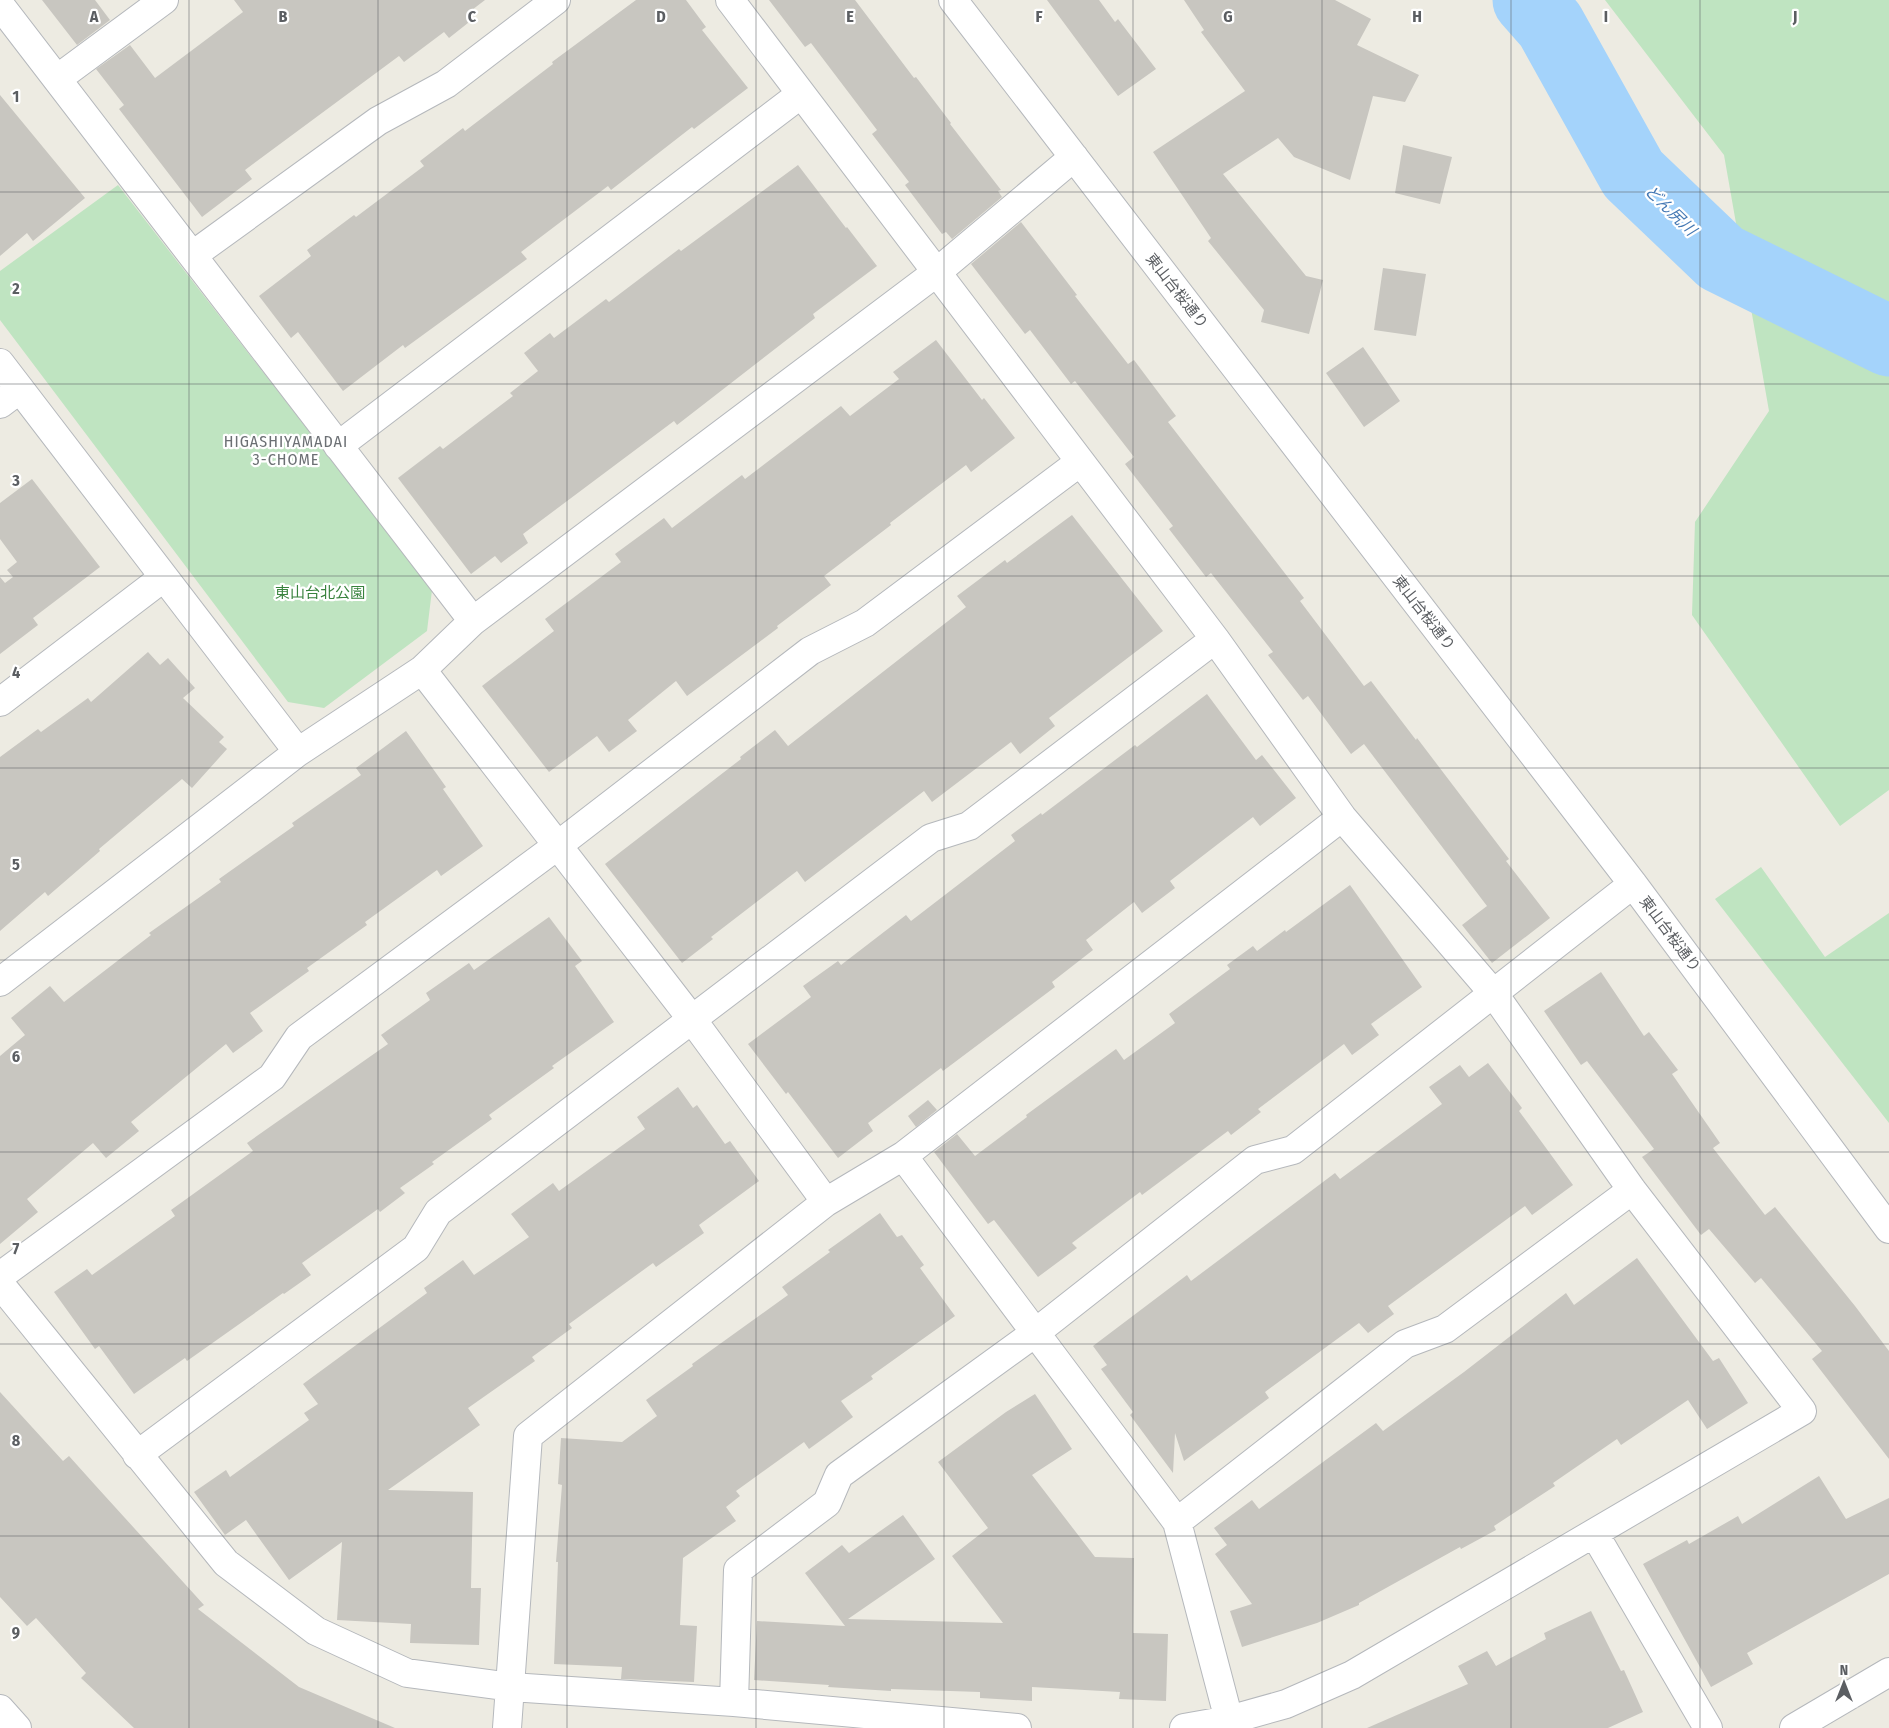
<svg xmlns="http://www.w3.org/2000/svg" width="1889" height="1728" viewBox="0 0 1889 1728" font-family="'Fira Sans Condensed','Noto Sans JP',sans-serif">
<rect width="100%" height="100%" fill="#edebe2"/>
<path fill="#bfe4c1" d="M1605,0h284v790l-49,36 -148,-211 3,-93 74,-111 -45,-256z
M118,185l314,405 -5,41 -103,77 -36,-6 -288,-382v-49z
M1761,867l64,90 64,-44v210l-174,-224z"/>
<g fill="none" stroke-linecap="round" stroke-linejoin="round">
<path stroke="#a4d3fb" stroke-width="71" d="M1528,0l22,25 83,149 88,84 168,83"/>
</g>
<path fill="#c8c6c0" d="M42,0h53l15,20 -33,25z
M234,0h251l-17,13 5,6 -24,19 -5,-6 -40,30 -5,-6 -154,114 7,9 -50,38 -83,-108 5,-4 -28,-36 34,-24 25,33 88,-66z
M636,0h50l20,27 -4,3 46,58 -54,41 -2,-2 -81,63 -3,-4 -87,66 6,7 -122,89 -2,-3 -60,46 -45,-59 -7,6 -32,-42 52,-40 -4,-6 47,-35 2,2 68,-51 -4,-5 43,-33 2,3 88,-67 -1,-2z
M769,0h86l59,78 2,-1 35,46 -1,1 51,66 -3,1 4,6 -50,42 -6,-7 -4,2 -37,-49 4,-3 -37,-48 5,-4 -66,-87 -6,4z
M1047,0h52l16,22 3,-3 38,50 -38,27z
M1184,0h151l36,19 -14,26 62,30 -14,27 -32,-6 -23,84 -56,-23 -16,-19 -55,36 83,102 17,4 -14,54 -48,-12 3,-12 -56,-69 3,-3 -58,-86 92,-61 -44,-59 3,-2z
M0,95l85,103 -52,43 -6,-8 -27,23z
M1403,145l49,12 -12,47 -45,-11z
M798,165l48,63 1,-1 30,39 -64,48 2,4 -138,107 -3,-4 -151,113 5,9 -27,20 -6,-7 -24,18 -73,-96 42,-32 3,3 70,-53 -3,-3 28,-22 -14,-18 26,-20 4,5 52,-39 3,3 70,-53 2,2z
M1021,222l56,73 -2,1 53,68 6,-4 42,56 -8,6 136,176 -4,3 64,85 7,-5 45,59 1,-2 92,121 -3,2 44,57 -58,45 -30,-38 25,-19 -123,-162 -13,10 -43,-58 -5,4 -35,-45 5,-3 -62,-79 -5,4 -37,-48 4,-3 -48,-62 9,-7 -59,-76 -4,3 -41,-54 -5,4 -54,-70z
M1383,268l43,6 -10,62 -42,-6z
M936,340l46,60 2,-2 31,40 -44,34 -5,-7 -76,58 1,2 -67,51 7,9 -54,41 1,2 -91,68 -11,-15 -48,39 9,11 -28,21 -12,-16 -48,36 -67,-86 72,-55 -9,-12 76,-57 -6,-8 49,-36 8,10 70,-53 3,4 96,-73 9,10 49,-37 -6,-7z
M1363,347l37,54 -36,26 -38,-54z
M32,479l68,88 -67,51 5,7 -38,29v-77l5,6 8,-6 -6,-7 10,-8 -17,-23v-36z
M1072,515l91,116 -114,87 6,8 -35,28 -9,-12 -79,60 -8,-11 -119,91 -8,-11 -86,66 2,2 -31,24 -77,-99 136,-105 -1,-2 35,-27 13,16 178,-139 -9,-11 48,-36 2,3z
M148,652l12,13 8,-7 27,30 -12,10 41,39 -5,5 8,7 -35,39 -10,-9 -83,70 1,2 -52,45 -3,-4 -45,39v-174l38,-28 3,3 47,-34 3,4z
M1207,694l49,66 6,-5 34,43 -36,28 -7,-9 -83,64 5,7 -33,25 -8,-11 -48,38 7,10 -41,32 3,5 -112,84 -2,-3 -73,55 5,8 -35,27 -50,-66 -2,2 -38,-50 63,-47 -8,-11 35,-25 3,4 65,-50 5,6 104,-80 -4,-6 30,-22 1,2 93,-70 2,2z
M406,731l40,56 -3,2 40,57 -42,30 -4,-6 -72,52 2,3 -60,43 2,3 -59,42 13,18 -30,22 -7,-9 -95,78 8,9 -33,27 -13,-15 -66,56 11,13 -38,32v-188l25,-21 -14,-17 39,-32 14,16 87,-67 -2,-2 72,-51 -2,-3 75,-53 -2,-3 69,-48 -5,-7z
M1350,885l72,102 -51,37 8,11 -27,20 -8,-11 -86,65 3,3 -30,23 -3,-4 -86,64 -2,-3 -68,51 5,5 -39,29 -44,-57 -6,4 -54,-72 23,-18 18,22 52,-39 -1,-2 90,-66 8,11 51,-37 -6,-9 61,-45 -3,-4 26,-19 4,5 28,-21 1,2z
M549,917l33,44 -7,5 39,56 -62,44 2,2 -65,47 3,4 -60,43 2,2 -34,24 5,5 -25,19 -2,-3 -76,54 9,12 -27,19 -1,-1 -96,68 -2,-3 -51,36 -35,-48 -4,3 -41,-57 33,-23 5,6 83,-59 -4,-6 82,-59 -6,-8 141,-99 -7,-9 49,-35 -4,-7 43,-30 5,7z
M1601,972l43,64 5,-4 29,38 -6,4 48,69 -7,5 52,67 10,-8 80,99 34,45v108l-77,-100 10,-8 -61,-73 -6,5 -46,-54 -8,6 -59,-78 12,-8 -67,-88 -6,4 -37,-54z
M1488,1063l34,45 -3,3 54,74 -41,30 -7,-9 -137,100 6,8 -26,19 -9,-10 -94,69 4,6 -85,63 -9,-28 -2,40 -43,-58 3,-3 -32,-43 6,-4 -14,-19 94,-71 4,6 144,-108 5,6 102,-75 -13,-17 31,-22 9,12z
M678,1087l15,21 4,-3 28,39 5,-3 29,40 -60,44 5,8 -48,34 -3,-4 -84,61 3,4 -40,29 3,4 -67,47 12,17 -92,65 85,2 -2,96h10l-2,57 -69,-2 1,-19 -74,-4 5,-78 -53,38 -43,-60 -21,15 -31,-43 32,-22 4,7 79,-57 -5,-7 14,-9 -15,-20 124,-91 -3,-5 39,-28 11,15 55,-38 -18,-23 42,-31 6,8 86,-62 -8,-12z
M928,1100l9,10 -21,17 -8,-11z
M880,1213l17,24 5,-2 22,30 -4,3 35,48 -84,60 2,3 -32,22 12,16 -44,32 -5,-7 -68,49 4,5 -14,11 10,14 -53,37 -3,67 17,1 -3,56 -73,-3 1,-12 -68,-3 4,-102h-2l6,-77 -4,-1 3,-46 61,4 35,-26 -11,-16 47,-34 -1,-2 96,-69 -6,-8 48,-35 -2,-2z
M1637,1258l76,103 6,-3 29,45 -41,26 -19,-29 -67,45 -4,-6 -64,44 2,3 -61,40 2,4 -35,19 -1,-2 -101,56v2l-42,18 -75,24 -12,-36 22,-7 -37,-50 12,-9 -13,-17 38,-28 7,9 117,-86 7,8 81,-59 102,-79 8,12z
M0,1392l63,69 6,-5 26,29 109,120 -6,4 101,78 96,41h-261l-53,-50 5,-5 -50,-55 -9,8 -27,-29z
M1035,1394l37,55 -40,26 63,82 39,1 -1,75 35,1 -2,67 -47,-2 1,-7 -88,-5v14l-52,-3v-6l-89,-3v2l-63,-4 1,-2 -75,-5 3,-59 88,5 -40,-53 37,-28 7,8 54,-38 32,44 -87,60 155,4 -51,-67 36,-28 -50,-66 68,-50z
M1819,1476l27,43 43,-21v76l-142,79 6,11 -42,23 -68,-123 44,-24 2,4 49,-28 4,8z
M1591,1611l30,60 3,-1 19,42 -35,16h-241l101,-44 -10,-18 29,-15 9,15 50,-27 -2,-6z"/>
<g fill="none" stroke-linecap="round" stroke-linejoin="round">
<defs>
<path id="minor" d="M730,0l485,639 127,178 152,177 138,196 170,221 -450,264 -66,29 -57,16 -45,8
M953,0l680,884 256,345
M0,5l473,616
M57,79l107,-79
M193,255l185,-134 68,-37 110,-84
M0,363l298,389
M0,404l20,-15
M338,446l463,-352
M422,670l269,348 135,184
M0,702l164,-125
M0,982l298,-230 124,-82 51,-49 464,-349 137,-115
M903,1156l274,366 52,198
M0,1276l272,-199 27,-40 258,-191 253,-195 55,-28 215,-161
M0,1284l226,279 90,68 91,42 104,14 223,15 283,26
M137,1455l279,-207 22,-36 493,-374 38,-12 246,-187
M1177,1522l228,-178 40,-15 187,-139
M1594,1533l114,195
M734,1702l4,-132 89,-67 12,-28 196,-142 220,-173 38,-10 340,-266
M0,1709l17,19
M507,1728l21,-292 298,-234 77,-46 439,-339
M1794,1728l95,-56"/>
</defs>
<use href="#minor" stroke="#b5b8bc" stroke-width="30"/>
<use href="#minor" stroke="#fff" stroke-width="28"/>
</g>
<path fill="none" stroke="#5b5e62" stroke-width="1" stroke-opacity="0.55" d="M189,0v1728M378,0v1728M567,0v1728M756,0v1728M944,0v1728M1133,0v1728M1322,0v1728M1511,0v1728M1700,0v1728M0,192h1889M0,384h1889M0,576h1889M0,768h1889M0,960h1889M0,1152h1889M0,1344h1889M0,1536h1889"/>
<g text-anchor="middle" stroke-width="4.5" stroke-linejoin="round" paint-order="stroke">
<g font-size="15" fill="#5b5e62" stroke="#fff">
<text transform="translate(1177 291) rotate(52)" y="5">東山台桜通り</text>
<text transform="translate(1424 613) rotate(52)" y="5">東山台桜通り</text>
<text transform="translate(1670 934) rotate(53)" y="5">東山台桜通り</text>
</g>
<g font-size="15" fill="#39833e" stroke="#fff">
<text x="320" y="598">東山台北公園</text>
</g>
<g font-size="16" font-style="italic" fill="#4579b4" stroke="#fff">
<text transform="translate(1671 210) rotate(44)" y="6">どん尻川</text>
</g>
<g font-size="16" letter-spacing="1" fill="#6c7074" stroke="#fff">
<text x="286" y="447">HIGASHIYAMADAI<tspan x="286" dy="18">3-CHOME</tspan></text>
</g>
</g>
<g font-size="16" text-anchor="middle" font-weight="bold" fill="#5b5e62" stroke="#fff" stroke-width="4.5" stroke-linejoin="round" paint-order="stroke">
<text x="94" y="22">A</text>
<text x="283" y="22">B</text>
<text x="472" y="22">C</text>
<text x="661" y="22">D</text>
<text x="850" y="22">E</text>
<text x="1039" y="22">F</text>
<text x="1228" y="22">G</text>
<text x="1417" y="22">H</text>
<text x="1606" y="22">I</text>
<text x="1795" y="22">J</text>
<text x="16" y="102">1</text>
<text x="16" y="294">2</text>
<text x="16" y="486">3</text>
<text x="16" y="678">4</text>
<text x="16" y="870">5</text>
<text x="16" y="1062">6</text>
<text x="16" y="1254">7</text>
<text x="16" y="1446">8</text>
<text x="16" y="1638">9</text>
</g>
<g transform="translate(1844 1683)" stroke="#ffffff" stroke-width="4" paint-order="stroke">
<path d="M0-4L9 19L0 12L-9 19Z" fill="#5b5e62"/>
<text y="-8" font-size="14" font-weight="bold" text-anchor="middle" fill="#5b5e62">N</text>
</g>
</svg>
